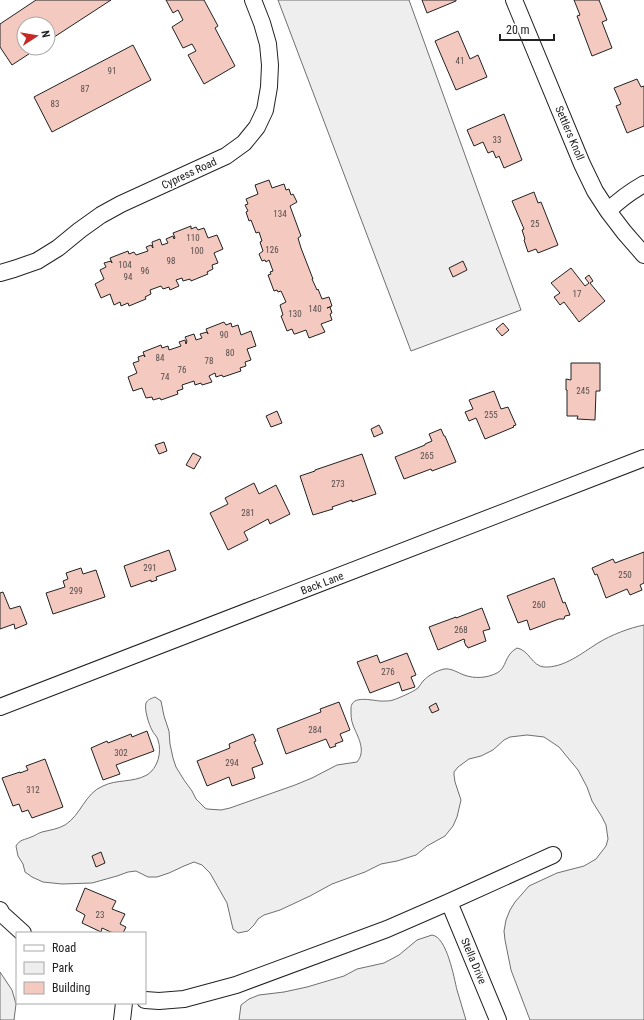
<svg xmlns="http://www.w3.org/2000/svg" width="644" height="1020" viewBox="0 0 644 1020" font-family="'Roboto Condensed',sans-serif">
<rect width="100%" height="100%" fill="#fff"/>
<path fill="#eee" stroke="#6f6f6f" d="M278,0h131l112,310 -110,41z
M644,625v395h-114l-19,-50 -6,-30 -1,-9 2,-11 4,-10 5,-8 14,-16 28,-13 27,-7 12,-7 10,-13 2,-7 -2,-14 -4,-8 -10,-16 -5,-14 -9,-17 -19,-23 -15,-10 -17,-2 -17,2 -6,3 -11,10 -12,6 -12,3 -11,8 -4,5v3l1,7 6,18 -4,17 -4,9 -8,10 -18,10 -11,9 -19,6 -16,3 -16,8 -33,12 -22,12 -30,14 -16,5 -6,4 -4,6 -6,6 -10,2 -5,-4 -6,-26 -17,-30 -8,-8 -8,-3 -10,4 -15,7 -12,4h-9l-12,-6 -8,1 -11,4 -25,7 -30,1 -19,-2 -11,-5 -7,-5 -2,-8 -5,-8 -2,-10c4,-7 9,-6 15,-9 4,-1 7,-4 11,-5 8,-2 16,-3 23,-7 16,-10 20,-32 38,-39 14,-7 29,-3 44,-11 11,-7 15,-23 11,-35 -1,-4 -5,-7 -6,-10 -3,-5 -8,-21 -6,-27 1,-3 6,-5 9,-6l6,4 3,15 5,15 1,13 3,14 3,9 8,13 8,11 4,8 9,9 2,1 14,1 9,-2 65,-23 17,-7 25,-13 20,-3c10,-12 0,-26 -4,-37 -2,-5 -2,-10 -2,-15 0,-3 0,-4 1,-6 5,-9 25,-2 32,-3 3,0 6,0 9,-1 6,-2 20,-8 25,-12 2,-2 3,-5 5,-7 6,-6 13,-10 21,-12 8,-1 14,4 20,6 11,4 23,3 33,-2 10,-5 7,-18 20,-25 12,2 15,18 27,19 20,1 38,-14 54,-24 13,-8 31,-15 46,-18z
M432,935c15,2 22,43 25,55 3,10 6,20 9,30h-227l2,-15 8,-6 10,-4 25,-3 23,-5 37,-11 13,-7 27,-6 15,-8 18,-15z
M0,972l12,18 4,14 -2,16h-14z"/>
<path fill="#f3c9c0" stroke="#222" d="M36,0h75l-63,41v-17h-24v24h14l-26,17 -12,-18v-23z
M166,0h38l14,26 -3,2 20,38 -31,18 -16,-29 8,-4 -4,-7 -9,4 -11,-21 11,-7 -5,-10 -5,3z
M422,0h34v1l-29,12z
M574,0h25l8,20 -5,2 10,26 -20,8 -15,-40 3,-1z
M458,31l12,28 8,-4 9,22 -31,13 -21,-49z
M133,45l18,35 -99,52 -18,-35z
M637,79l4,8 3,-1v40l-17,7 -11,-27 5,-2 -7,-16z
M504,114l18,46 -18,8 -5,-12 -3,2 -3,-7 -5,2 -5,-11 -9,4 -7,-16z
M269,180l3,8 12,-4 2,6 3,-1 2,6 2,-1 4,8 -7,4 11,30 -3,2 3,10 12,31h-1l5,11 1,-1 4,10 7,-2 3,9 -5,2 3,-1 2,6 -2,1 2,6 -11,4 4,8 -16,6 -3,-8 -11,4h-1l-2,-5 -5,2 -6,-15 2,-1 -3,-10 6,-3 -5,-11 -3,1 -1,-2 -3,1 -6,-16 3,-1 -1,-2 3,-1 -4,-11 -3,2 -1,-2 -3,1 -3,-7 4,-3 -3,-9 2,-1 -3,-9 -3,1 -5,-13 -2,1 -3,-9 2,-1 -3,-6 3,-1 -2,-5 12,-5 -3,-9z
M534,192l4,11 3,-1 17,43 -20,8 -2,-4 -8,3 -4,-12 1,-1 -3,-9 2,-1 -12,-28z
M191,226v3l5,-2 2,3 6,-2 4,10 9,-3 6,14 -9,4 4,10 -6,2 1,4 -6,3 1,2 -17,7 -1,-2 -7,2 -1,-3 -6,2 3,6 -9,4 -1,-3 -6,2 -2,-3 -11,4 1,4 -6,3 1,2 -17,7 -1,-3 -7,3 -1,-4 -6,3 -4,-11 -9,4 -6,-14 9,-5 -4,-9 6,-3 -2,-4 7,-2 1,2 -2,-5 18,-7 1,3 5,-2 2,3 12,-4 -2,-4 5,-2 2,3 -1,-6 8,-3 2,6 6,-2 -2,-4 7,-3 1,3 1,-1 -2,-5z
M463,261l4,9 -14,7 -4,-9z
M571,268l14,18 4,-3 -4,-5 4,-3 4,6 -3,2 15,18 -26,21 -15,-20 -4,3 -6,-8 6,-4 -9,-10z
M224,322l2,3 5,-2 1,4 6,-2 3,10 10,-4 5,15 -9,3 4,11 -6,2 1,4 -6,2 1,3 -18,6 -1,-2 -6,2 -1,-4 -6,3 3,6 -10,3 -1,-2 -6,2 -1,-4 -12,4 1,4 -6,2 1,3 -17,6 -1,-2 -7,2 -1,-3 -6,1 -4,-10 -9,3 -5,-14 9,-4 -4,-10 6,-2 -1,-4 6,-2 1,2 -2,-5 18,-7 1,3 6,-2 1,4 12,-4 -2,-4 6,-2 1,4 1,-3 -2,-4 9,-3 2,6 6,-2 -2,-4 7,-2 1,2 -2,-5z
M503,323l6,7 -7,6 -6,-7z
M571,363h29v28h-4l-1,29 -18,-1 1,-3h-11v-26h-1v-11l5,1z
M494,391l7,18 7,-2 8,18 -3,1 1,1 -29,12 -9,-21 -7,3 -4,-9 8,-3 -4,-9z
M277,411l5,12 -11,4 -5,-11z
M379,425l4,8 -9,4 -3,-8z
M441,429l3,7h1l11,26 -24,9 -1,-2 -27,10 -9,-22 30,-12v-1l7,-3 -3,-7z
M164,442l3,9 -8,3 -4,-9z
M193,453l8,4 -7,12 -8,-4z
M362,454l14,40 -24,8v-2l-20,7 1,2 -20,6 -13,-39 15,-5v-1z
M254,483l5,11 17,-9 14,29 -20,10 -2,-5 -24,13 4,8 -20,10 -18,-37 18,-9 -3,-6z
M169,550l7,20 -20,7 1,3 -6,2v-2l-20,7 -7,-21z
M644,552v31l-4,2 2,5 -12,5 -3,-6 -21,9 -9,-24 -2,1 -3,-7 21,-9 2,4z
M81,568l2,6 13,-4 9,27 -52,17 -7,-21 19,-6 -2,-6 5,-2 -2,-6z
M554,578l9,25 2,-1 5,13 -5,1 -1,3h-5l-29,11 -3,-10 -9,3 -11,-27z
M3,592l7,17 10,-3 7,18 -12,5 -1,-5 -14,5v-36z
M482,608l8,21 -7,2 3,10 -18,7 -1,-2h-1l-2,-5h1l-1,-2 -26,11 -9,-23 27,-10v1z
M407,653l9,22 -5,2 4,10 -13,4 -3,-9 -29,11 -13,-31 20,-7 3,8z
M339,702l11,28 -10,4 3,7 -8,3 1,2 -6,2 -4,-9 -40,15 -9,-25 44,-17 -1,-3z
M436,703l3,7 -7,3 -3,-6z
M147,731l7,20 -38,14 4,9 -17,6 -12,-32 16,-7 1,2 23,-9 1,3z
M253,734l3,7 -2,1 9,22 -11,4 3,10 -23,8 -3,-9 -22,9 -10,-25 33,-13 -1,-4z
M45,759l18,48 -31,11 -4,-8 -6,2 -3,-8 -6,2 -11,-28 18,-6v1l8,-3 -2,-4z
M101,852l4,11 -9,4 -4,-11z
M85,888l31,13 -4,8 13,5 -5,10 6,3 -3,6h-10l-11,-5 -1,4 -19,-9 3,-8 -9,-5z"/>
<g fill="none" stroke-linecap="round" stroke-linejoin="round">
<defs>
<path id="minor" d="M514,0l68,164 13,27 13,20 16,21 20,23
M608,211c11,-11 22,-19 36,-27
M0,273l14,-4 23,-8 21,-13 22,-18 21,-15 20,-11 105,-48 18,-13 13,-16 8,-17 4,-23 1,-22 -2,-21 -6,-21 -9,-23
M0,707l644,-249
M449,902l49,118
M0,910l2,4 21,19
M145,1000l14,1 25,-2 52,-14 151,-56 62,-27 104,-47
M122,1020l2,-17"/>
</defs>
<use href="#minor" stroke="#222" stroke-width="18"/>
<use href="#minor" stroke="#fff" stroke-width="16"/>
</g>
<g text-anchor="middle" stroke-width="3" stroke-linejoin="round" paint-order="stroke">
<g font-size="9" fill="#564c4a">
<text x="460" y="64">41</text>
<text x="112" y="74">91</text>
<text x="85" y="92">87</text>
<text x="55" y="107">83</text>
<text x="497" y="143">33</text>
<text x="280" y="217">134</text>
<text x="535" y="227">25</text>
<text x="193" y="241">110</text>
<text x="272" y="253">126</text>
<text x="197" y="254">100</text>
<text x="171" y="264">98</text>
<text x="125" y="268">104</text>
<text x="145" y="274">96</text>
<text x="128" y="280">94</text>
<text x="577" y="297">17</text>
<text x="315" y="312">140</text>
<text x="295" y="317">130</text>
<text x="224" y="338">90</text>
<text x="230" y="356">80</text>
<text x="160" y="361">84</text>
<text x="209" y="364">78</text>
<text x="182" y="373">76</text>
<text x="165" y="380">74</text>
<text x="583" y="394">245</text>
<text x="491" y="418">255</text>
<text x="427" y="459">265</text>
<text x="338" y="487">273</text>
<text x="248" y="516">281</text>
<text x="150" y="571">291</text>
<text x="625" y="578">250</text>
<text x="76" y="594">299</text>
<text x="539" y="608">260</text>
<text x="461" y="633">268</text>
<text x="388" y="675">276</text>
<text x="315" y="733">284</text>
<text x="121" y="756">302</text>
<text x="232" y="766">294</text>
<text x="33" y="793">312</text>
<text x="100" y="918">23</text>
</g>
<g font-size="11" fill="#222" stroke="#fff">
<text transform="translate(570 133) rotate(67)" y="4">Settlers Knoll</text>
<text transform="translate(189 173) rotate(-25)" y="4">Cypress Road</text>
<text transform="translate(322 583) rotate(-21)" y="4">Back Lane</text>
<text transform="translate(474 961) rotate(67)" y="4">Stella Drive</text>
</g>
</g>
<rect x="16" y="932" width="130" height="72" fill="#ffffff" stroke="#a7a7a7"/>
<rect x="24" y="945" width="20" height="6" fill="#ffffff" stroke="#a7a7a7"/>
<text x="52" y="952" font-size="12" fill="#222222">Road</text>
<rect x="24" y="962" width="20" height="12" fill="#eeeeee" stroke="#a7a7a7"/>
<text x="52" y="972" font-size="12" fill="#222222">Park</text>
<rect x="24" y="982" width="20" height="12" fill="#f3c9c0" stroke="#a7a7a7"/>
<text x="52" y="992" font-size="12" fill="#222222">Building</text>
<g transform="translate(36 36) rotate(78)"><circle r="19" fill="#ffffff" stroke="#a7a7a7"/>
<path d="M0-3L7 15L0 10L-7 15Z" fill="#c62828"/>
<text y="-6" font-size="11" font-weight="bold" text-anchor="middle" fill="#222222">N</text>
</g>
<path d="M500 34v6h54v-6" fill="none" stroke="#222222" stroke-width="2"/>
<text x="506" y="34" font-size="12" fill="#222222" stroke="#ffffff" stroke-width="3" paint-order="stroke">20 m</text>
</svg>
